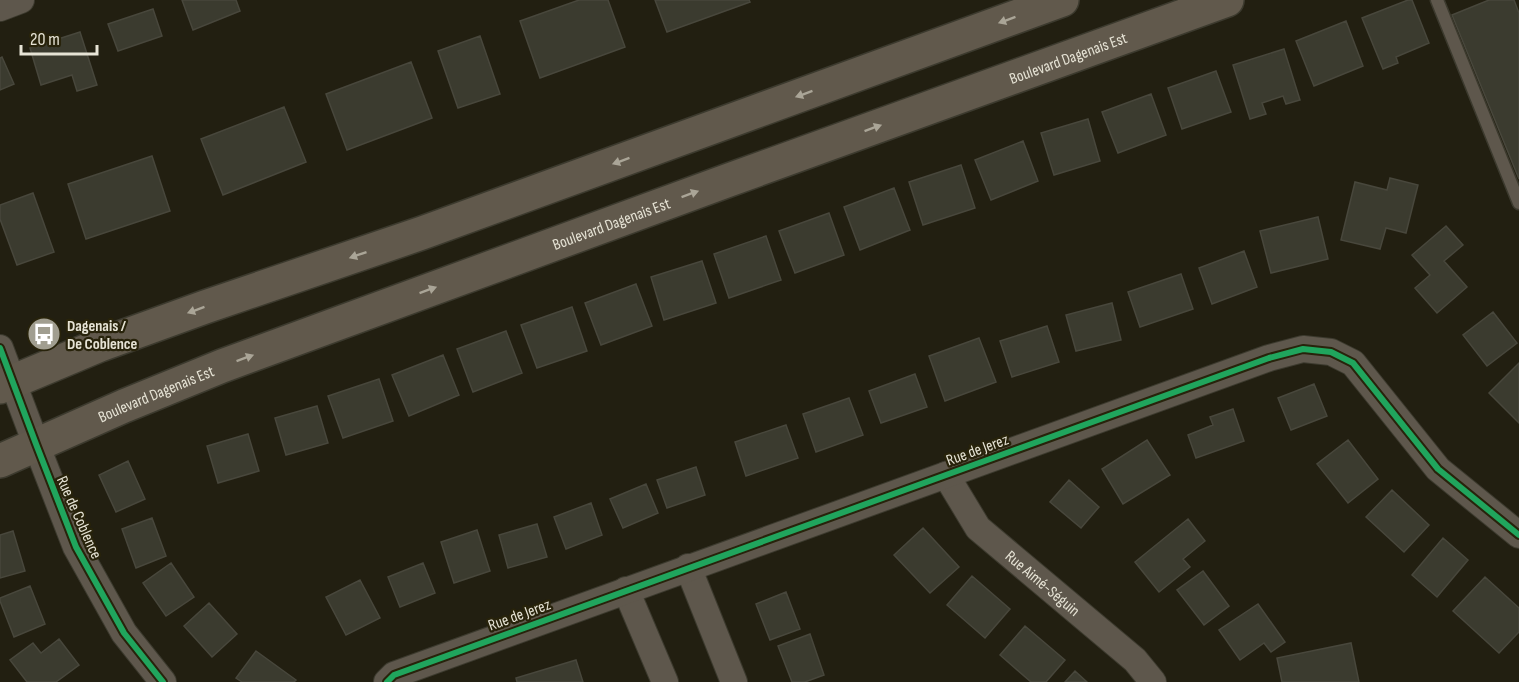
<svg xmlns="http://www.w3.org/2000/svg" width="1519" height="682" viewBox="0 0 1519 682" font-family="'Sofia Sans Condensed',sans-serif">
<rect width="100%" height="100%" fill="#221f11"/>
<path fill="#3b3b2f" stroke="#48473c" stroke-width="1.5" d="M182,0h54l4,11 -47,19z
M579,0h29l17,47 -85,31 -20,-57z
M655,0h94l1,2 -83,30z
M1408,0h4l17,43 -33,14 2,6 -15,6 -21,-51z
M1489,0h25l5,13v166l-67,-164z
M153,9l9,27 -44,15 -10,-27z
M1346,21l17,45 -49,20 -18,-45z
M80,32l17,53 -20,6 -5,-16 -31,10 -11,-37z
M480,36l20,58 -42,14 -20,-57z
M1284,49l16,51 -14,4 -3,-8 -21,7 4,11 -16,5 -17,-54z
M2,57l12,27 -14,6v-32z
M411,62l21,56 -85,32 -21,-56z
M1216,71l15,41 -49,17 -14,-41z
M1151,94l15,41 -48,18 -16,-41z
M284,107l22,55 -83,33 -22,-56z
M1088,119l12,42 -46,14 -13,-42z
M1023,141l15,40 -47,19 -16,-40z
M152,156l18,55 -84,28 -18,-55z
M961,165l14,43 -52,17 -14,-43z
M1390,178l28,7 -12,48 -20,-5 -6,21 -39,-9 14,-58 32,8z
M894,188l16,42 -50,20 -16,-43z
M33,193l21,59 -37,13 -17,-46v-14z
M829,213l15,42 -49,18 -16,-42z
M1318,217l10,42 -57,14 -11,-42z
M1446,226l17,19 -19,16 23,26 -30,26 -22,-25 15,-13 -18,-20z
M766,236l15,44 -52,18 -15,-44z
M1244,251l13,36 -45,17 -13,-36z
M702,261l14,42 -52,17 -13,-43z
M1181,274l12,35 -53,18 -12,-35z
M636,284l16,42 -51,19 -16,-42z
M1112,303l9,37 -45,11 -10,-36z
M572,307l15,44 -50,17 -16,-43z
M1493,312l24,31 -30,23 -24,-31z
M1047,326l12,36 -47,15 -12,-36z
M506,331l16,42 -49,19 -16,-43z
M979,338l17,44 -51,19 -16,-45z
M443,355l16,40 -50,21 -17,-41z
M1519,363v60l-30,-30z
M915,374l12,33 -46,16 -12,-32z
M379,379l14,42 -50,17 -15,-42z
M1314,384l13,32 -36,14 -13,-32z
M849,398l14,37 -47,17 -13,-38z
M317,406l11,37 -42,12 -11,-37z
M1233,409l11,32 -48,17 -8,-23 25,-10 -3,-8z
M786,425l12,33 -52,18 -11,-34z
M248,434l11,37 -41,12 -11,-37z
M1147,440l23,35 -47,29 -21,-35z
M1348,440l30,39 -30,24 -31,-39z
M128,461l17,38 -29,13 -17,-37z
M696,467l9,28 -38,13 -10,-28z
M1069,480l30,27 -18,21 -31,-26z
M646,484l12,29 -35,15 -13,-29z
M1392,490l37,35 -25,27 -38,-35z
M591,503l11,32 -36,14 -12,-32z
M152,518l14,38 -30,12 -14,-39z
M1188,519l17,22 -22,18 7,8 -31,25 -24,-30z
M537,524l10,33 -39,11 -9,-33z
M923,528l36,39 -29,26 -36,-38z
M477,530l13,41 -36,12 -13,-41z
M13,531l12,40 -25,7v-43z
M1443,538l25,22 -31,37 -25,-22z
M171,563l23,34 -28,19 -23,-33z
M423,563l12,30 -35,14 -12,-30z
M1203,571l26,35 -25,19 -27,-35z
M972,576l38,33 -25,29 -38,-33z
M1485,577l34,31v24l-20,21 -46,-42z
M360,580l20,38 -34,17 -20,-38z
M30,586l15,38 -31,13 -14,-36v-3z
M786,592l14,37 -30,11 -14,-36z
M209,603l28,31 -25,23 -28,-31z
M1258,604l27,38 -14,10 -7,-9 -24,17 -21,-30z
M1025,626l40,34 -19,22h-15l-31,-27z
M810,634l14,41 -19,7h-13l-14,-36z
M59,639l20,26 -23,17h-29l-17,-22 23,-17 8,10z
M1351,643l8,39h-77l-5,-24z
M256,651l40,29 -2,2h-52l-6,-4z
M576,660l7,22h-66l-1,-4z
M1075,671l12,11h-22z"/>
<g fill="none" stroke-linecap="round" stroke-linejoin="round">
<defs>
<path id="lane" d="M1437,0l82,203"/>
<g id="street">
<path d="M0,8l21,-8"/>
<path d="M0,348l36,96 40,103 48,86 39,49"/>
<path id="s1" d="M946,475l32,53 157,132 18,22"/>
<path d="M688,567l46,115"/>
<path d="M626,590l39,92"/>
<path d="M387,682l7,-7 875,-317 34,-9 28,3 22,11 85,106 81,66"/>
</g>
<g id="secondary">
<path d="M0,387l100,-42 105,-38 217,-74 640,-233"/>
<path id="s2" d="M0,461l124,-55 98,-40 507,-186 498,-180"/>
</g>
</defs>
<use href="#lane" stroke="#3c3a2e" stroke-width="15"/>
<use href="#street" stroke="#3c3a2e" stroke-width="28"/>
<use href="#secondary" stroke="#3c3a2e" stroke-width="36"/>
<use href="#lane" stroke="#5e574c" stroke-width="12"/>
<use href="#street" stroke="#5e574c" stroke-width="26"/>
<use href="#secondary" stroke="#61594c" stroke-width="33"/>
<defs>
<path id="cycleway" d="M0,348l36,96 40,103 48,86 39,49
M387,682l7,-7 875,-317 34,-9 28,3 22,11 85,106 81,66"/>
</defs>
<use href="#cycleway" stroke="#28230b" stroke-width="10"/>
<use href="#cycleway" stroke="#20a55d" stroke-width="6"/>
</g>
<defs><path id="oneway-solid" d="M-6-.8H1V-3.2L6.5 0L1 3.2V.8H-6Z" transform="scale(1.5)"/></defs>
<g fill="#aaa597">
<use href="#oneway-solid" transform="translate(1007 20) rotate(160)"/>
<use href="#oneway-solid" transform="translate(804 94) rotate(160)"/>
<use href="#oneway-solid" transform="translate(873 128) rotate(-20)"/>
<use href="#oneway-solid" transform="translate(621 161) rotate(160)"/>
<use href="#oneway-solid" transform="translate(690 194) rotate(-20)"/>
<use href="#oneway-solid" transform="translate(358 255) rotate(161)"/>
<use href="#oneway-solid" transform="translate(428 290) rotate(-20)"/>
<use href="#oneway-solid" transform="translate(196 310) rotate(160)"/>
<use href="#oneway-solid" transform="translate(245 358) rotate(-20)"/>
</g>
<defs>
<symbol id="bus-disc" viewBox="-11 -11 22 22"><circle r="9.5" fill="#a19e90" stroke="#28230b"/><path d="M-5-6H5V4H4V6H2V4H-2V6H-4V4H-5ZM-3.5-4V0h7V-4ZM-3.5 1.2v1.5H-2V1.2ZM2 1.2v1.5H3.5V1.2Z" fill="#fff"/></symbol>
</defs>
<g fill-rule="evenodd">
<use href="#bus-disc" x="25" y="315" width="38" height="38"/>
</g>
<g text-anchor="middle" stroke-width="4.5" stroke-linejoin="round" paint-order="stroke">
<g font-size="16" fill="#e6e3d5" stroke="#28230b">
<text dy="6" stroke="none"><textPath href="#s2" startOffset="1142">Boulevard Dagenais Est</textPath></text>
<text dy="6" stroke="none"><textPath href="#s2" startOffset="656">Boulevard Dagenais Est</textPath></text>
<text dy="6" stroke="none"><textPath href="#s2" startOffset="170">Boulevard Dagenais Est</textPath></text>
<text transform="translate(977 449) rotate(-20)" y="6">Rue de Jerez</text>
<text transform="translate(80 517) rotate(66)" y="6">Rue de Coblence</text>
<text dy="6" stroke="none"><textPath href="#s1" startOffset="147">Rue Aimé-Séguin</textPath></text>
<text transform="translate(519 614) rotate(-20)" y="6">Rue de Jerez</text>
</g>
<g font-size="16" font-weight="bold" fill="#e6e3d5" stroke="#28230b" text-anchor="start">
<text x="67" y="331">Dagenais /<tspan x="67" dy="18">De Coblence</tspan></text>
</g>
</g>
<path d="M21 45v9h76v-9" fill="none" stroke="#e6e3d5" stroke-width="3"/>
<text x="30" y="45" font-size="18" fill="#e6e3d5" stroke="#28230b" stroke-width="4.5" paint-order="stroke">20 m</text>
</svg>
